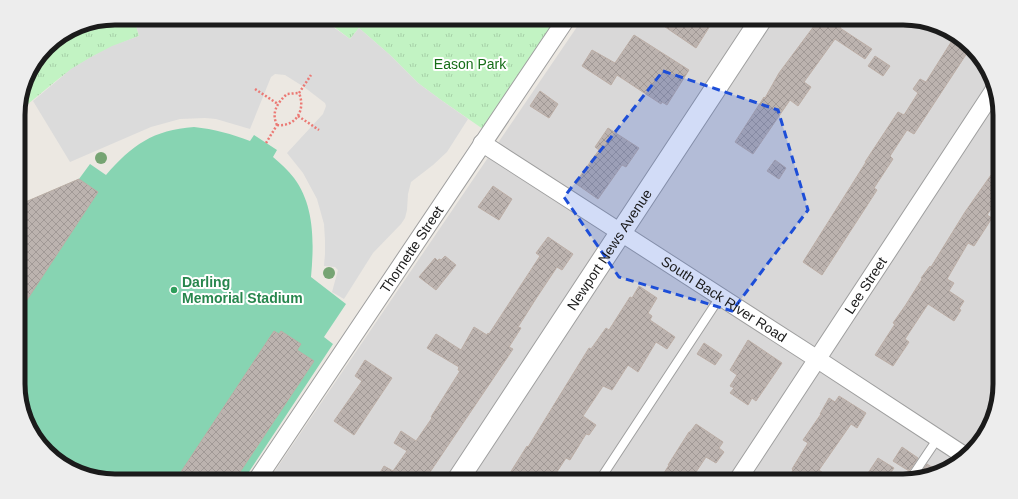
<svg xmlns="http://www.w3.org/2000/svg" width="1018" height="499" viewBox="0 0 1018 499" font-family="Arial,sans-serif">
<defs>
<pattern id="park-tufts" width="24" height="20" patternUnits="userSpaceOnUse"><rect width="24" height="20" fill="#c2f3c3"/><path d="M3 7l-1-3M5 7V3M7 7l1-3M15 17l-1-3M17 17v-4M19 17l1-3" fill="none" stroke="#a6d0a7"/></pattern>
<pattern id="building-cross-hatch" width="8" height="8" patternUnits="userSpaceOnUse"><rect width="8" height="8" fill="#bcb3af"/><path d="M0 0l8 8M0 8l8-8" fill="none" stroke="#a19996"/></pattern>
</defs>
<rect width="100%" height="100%" fill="#ece8e2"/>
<path fill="#d9d8d8" d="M583,18h320l43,10 34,28 19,46 1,282 -10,43 -33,38 -48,16h-641z"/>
<path fill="url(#park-tufts)" d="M115,18h19l5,18c-24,9 -46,19 -67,33 -19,13 -36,29 -54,43l10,-40 23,-30 27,-17z
M332,18h225l-74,111 -42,-29 -23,-17 -28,-28 -31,-27 -9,11 -21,-16z"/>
<path fill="#87d4b2" d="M194,127c20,2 38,7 56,14l4,-6 23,15 -4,7c7,6 15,13 21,21 21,28 20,66 17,99l35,27 -22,33 9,7 -90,137h-128l-43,-10 -34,-28 -19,-46 -1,-187 5,-7 56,-24 11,-15 16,11c26,-30 47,-45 88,-48z"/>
<path fill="#dbdbdb" d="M134,18h198l-3,6 21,15 9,-11 31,27 28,28 23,17 27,19 -21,33 -14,13 -22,17 -3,12 -1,16 -2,8 -4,6 -28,29 -29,46 -12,-7 6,-22 -3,-3 -11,-1 1,-12v-14l-1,-16 -7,-25 -14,-26 -16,-20 36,-39 3,-8 -1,-3 -21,-16 -19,-12 -10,-1 -4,3 -21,52 -34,-10 -11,-1 -25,1 -29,8 -81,35 -37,-61 38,-32 20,-12 21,-11 27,-10z"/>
<path fill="url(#building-cross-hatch)" stroke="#bcaea6" d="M652,18h63l-19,30z
M820,18h27l-7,10 32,21 -7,10 -30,-20 -31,43 7,5 -13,19 -8,-6 -37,54 -18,-12 29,-45 1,1 14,-25z
M634,35l55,35 -22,35 -5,-3 -1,2 -44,-29 -6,10 -29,-19 10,-16 23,13z
M953,39l16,11 -55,84 -7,-4 -17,26 3,3 -19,29 3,2 -55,85 -19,-13 63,-100h-1l33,-50 6,3 14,-22 -5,-4 7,-10 6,3z
M875,56l15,10 -7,10 -15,-10z
M540,91l18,13 -9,14 -19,-12z
M608,128l31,20 -13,19 -4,-2 -24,34 -23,-16 24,-33 -4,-3z
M775,160l11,8 -7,11 -12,-8z
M991,175l8,5v17l-12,18 5,3 -18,28 -6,-3 -21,36 7,4 -5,8 15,10 -5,8 2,1 -7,11 -26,-17 -23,35 4,3 -16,24 -18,-11 20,-31 -2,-1 12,-17 17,-27 -1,-1 9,-12 1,1 34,-55z
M79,179l19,13 -79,120 -1,-102 5,-7z
M493,186l19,13 -13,21 -21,-13z
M548,237l25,17 -11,16 -5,-3 -20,30 -19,30 3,1 -12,19 4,2 -89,132h-49l9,-15 9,5 14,-20 -13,-8 7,-12 15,10 16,-23 -1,-1 29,-46 -2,-1 1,-3 -32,-19 9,-14 25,16 13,-23 13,8 1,-2 1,1 51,-78 -4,-3z
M445,256l11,9 -20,25 -17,-13 16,-19 3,3 1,-2 2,1z
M639,286l18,12 -9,15 4,3 -2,4 25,17 -8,12 -11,-7 -18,30 -10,-7 -16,25 -9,-4 -20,30 13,9 -7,10 -3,-1 -16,26 -4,-2 -15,23h-46l22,-35 1,1 61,-99 2,1 15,-21 3,2 21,-33 2,1z
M274,331l5,3 2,-3 20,13 -4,6 17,11 -80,120h-59z
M748,340l34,23 -26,38 -4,-3 -4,7 -18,-12 4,-5 -4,-2 7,-11 -7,-5z
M704,343l18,12 -7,10 -18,-11z
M365,360l27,18 -38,57 -20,-14 28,-40 -7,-5z
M839,396l27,17 -9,15 -6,-4 -32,46 15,11h-36l-8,-6 3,-5 -1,-1 16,-26 -5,-3 18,-26h-1l9,-16 6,4z
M696,424l27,18 -4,6 5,4 -8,11 -10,-6 -16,24h-31l10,-16h-1l21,-33h1z
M902,447l16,11 -9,13 -16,-10z
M878,458l16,10 -9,13h-5l-12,-8z
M927,464l11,7 -19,7 -1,-1z"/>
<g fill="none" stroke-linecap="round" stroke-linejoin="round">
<defs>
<path id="service" d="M599,481l121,-184
M909,481l29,-43"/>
<g id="minor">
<path id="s1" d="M482,143l335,216 148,97"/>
<path id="s2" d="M256,481l311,-463"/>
<path id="s3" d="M737,481l257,-391"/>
</g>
<g id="tertiary">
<path id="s4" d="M457,481l305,-463"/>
</g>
</defs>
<use href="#service" stroke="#9f9f9f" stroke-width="10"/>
<use href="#minor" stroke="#9f9f9f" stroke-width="19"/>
<use href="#tertiary" stroke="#9f9f9f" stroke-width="23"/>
<path stroke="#eb7974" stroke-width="2.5" stroke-dasharray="2 2" stroke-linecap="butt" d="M255,89l23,15
M299,93l12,-18
M298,116l21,14
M277,125c19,2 29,-15 22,-32
M277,125c-6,-12 0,-22 10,-31l12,-1
M266,143l11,-18"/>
<use href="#service" stroke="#fff" stroke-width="8"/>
<use href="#minor" stroke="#fff" stroke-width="17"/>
<use href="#tertiary" stroke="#fff" stroke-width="21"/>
</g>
<g fill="#76a473">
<circle cx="101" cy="158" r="6"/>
<circle cx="329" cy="273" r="6"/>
</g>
<path fill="#1d4ed8" fill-opacity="0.2" stroke="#1d4ed8" stroke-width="3" stroke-dasharray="8 5" stroke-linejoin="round" d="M663,71l115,39 30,100 -76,101 -113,-34 -55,-80z"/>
<circle fill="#2e9e5b" stroke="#fff" stroke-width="1.5" cx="174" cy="290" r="4"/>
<g text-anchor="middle" stroke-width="4" stroke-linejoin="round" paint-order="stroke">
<g font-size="14" fill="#166d18" stroke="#fff">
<text x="470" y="69">Eason Park</text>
</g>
<g font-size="14" fill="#1b1b1b" stroke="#fff">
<text dy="5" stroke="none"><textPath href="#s2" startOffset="279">Thornette Street</textPath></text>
<text dy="5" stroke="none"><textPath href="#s4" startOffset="277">Newport News Avenue</textPath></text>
<text dy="5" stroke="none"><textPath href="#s3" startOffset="234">Lee Street</textPath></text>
<text dy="5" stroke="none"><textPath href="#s1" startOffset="288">South Back River Road</textPath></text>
</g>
<g font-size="14" font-weight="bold" fill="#27864d" stroke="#fff" text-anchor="start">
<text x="182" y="287">Darling<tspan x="182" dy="16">Memorial Stadium</tspan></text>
</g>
</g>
<path d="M0 0H1018V499H0ZM115 25H903A90 90 0 0 1 993 115V384A90 90 0 0 1 903 474H115A90 90 0 0 1 25 384V115A90 90 0 0 1 115 25Z" fill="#ededed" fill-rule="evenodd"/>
<path fill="none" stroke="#1b1b1b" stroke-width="5" d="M115 25H903A90 90 0 0 1 993 115V384A90 90 0 0 1 903 474H115A90 90 0 0 1 25 384V115A90 90 0 0 1 115 25Z"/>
</svg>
